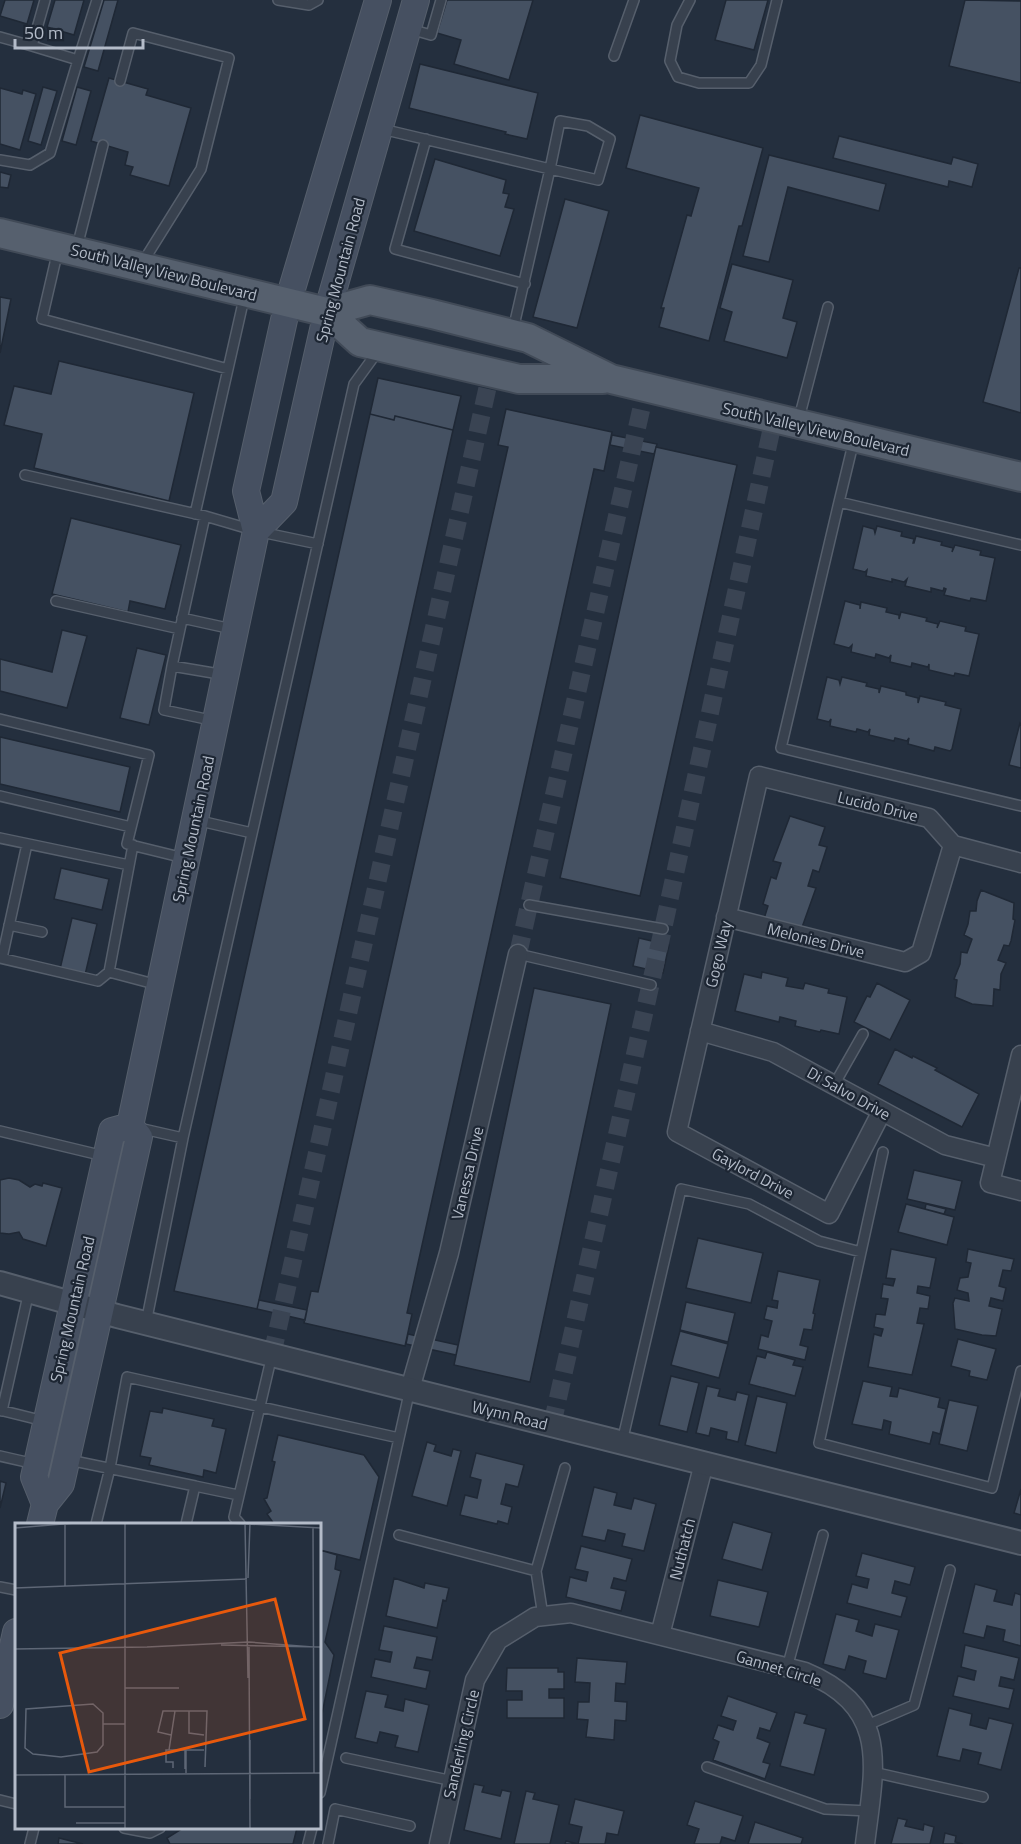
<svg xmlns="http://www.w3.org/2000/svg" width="1021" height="1844" viewBox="0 0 1021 1844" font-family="'Titillium Web',sans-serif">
<rect width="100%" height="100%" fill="#242f3e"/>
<path fill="#455162" stroke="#1f2835" stroke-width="1.5" d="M5,0h29l-7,24 -27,-8z
M55,0h29l-10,35 -27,-8z
M104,0h14l-20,71 -14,-4z
M447,0h86l-24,80 -55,-16 7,-24 -24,-7z
M726,0h42l-14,50 -39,-10z
M965,0l56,1v82l-72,-17z
M420,64l118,29 -11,46 -22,-5 1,-2 -97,-24z
M109,78l39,11 -2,6 45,13 -22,78 -39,-11 3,-8 -8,-2 3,-13 -37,-11z
M43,87l14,4 -16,54 -13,-4z
M77,87l14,4 -15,54 -14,-4z
M0,88l22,6 1,-4 13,4 -16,56 -20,-6z
M640,115l123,33 -21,78h-3l-30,115 -50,-14 5,-19h-3l26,-93 4,1 8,-28 -73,-20z
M839,136l112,28 2,-7 25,7 -6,23 -23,-6 -1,6 -115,-29z
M769,155l117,29 -7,27 -91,-24 -19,75 -26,-6z
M435,159l71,21 -3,13 6,1 -4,13 9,2 -14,47 -86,-25z
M0,172l11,3 -3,13 -8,-1z
M565,199l44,12 -32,117 -44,-11z
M732,264l61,16 -10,38 14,4 -10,36 -63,-17 8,-29 -12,-4z
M1019,268h2v145l-38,-11z
M0,297l11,2 -11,54z
M59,361l135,32 -25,108 -135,-33 8,-34 -38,-9 10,-39 37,8z
M378,378l83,18 -8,34 -58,-14 -1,4 -24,-6z
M506,409l106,23 -8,39 -10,-2 -187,844 5,1 -7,32 -101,-23 7,-32 7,1 190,-845 -10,-2z
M370,414l24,6 1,-4 58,14 -196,879 -83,-18z
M612,435l45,9 -3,10 -44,-9z
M656,447l81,18 -97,431 -80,-18z
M71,518l110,27 -16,64 -35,-8 -2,11 -76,-18z
M863,526l11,3 1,4 2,-7 25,6 -1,4 13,3 -1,4h1l2,-7 26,6 -1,3 12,3 -1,4 3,-7 26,6 -1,4 15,3 -9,43 -15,-3 -1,3 -26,-6 2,-6 -2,-1 -1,3 -12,-3v4l-26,-6 2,-7 -3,3 -12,-3v3l-26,-6 1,-6 -2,2 -12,-3z
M845,601l15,4v4l1,-7 26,6 -1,4 13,3v4l2,-7 26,6 -1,3 12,3 -1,4 3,-7 26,6 -1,4 14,3 -10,42 -14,-3 -1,3 -25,-6v-6l-1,3 -16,-4 -1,4 -21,-5 1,-7 -2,3 -13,-4 -1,4 -24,-6 1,-7 -3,3 -15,-4z
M62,630l25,6 -20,72 -67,-17v-32l52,13z
M137,648l29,7 -17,70 -29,-7z
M827,677l12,3 1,4 2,-7 25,6 -1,3 13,3v4l2,-7 25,6v3l12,3v5l2,-7 26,6 -1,3 16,4 -9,40 -2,2 -15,-4 -1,4 -26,-7 1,-6 -2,3 -12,-3 -1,3 -25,-6 1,-6 -2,3 -11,-3 -1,3 -26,-6 1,-7 -2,3 -12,-3z
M1020,723l1,1v44l-12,-3z
M0,737l130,30 -10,45 -120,-28z
M790,816l35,11 -6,18 8,2 -8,25 -6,-2 -5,16 8,2 -16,45 -37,-11 5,-16 -5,-2 8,-27 5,2 5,-16 -8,-2z
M61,868l48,11 -7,31 -48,-11z
M981,890l33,13 -1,16 2,1 -4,21 -2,5 -5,-1 -6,15 8,3 -5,11 -1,16 -6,-1 -1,17 -21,-2 -17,-7 2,-17 -3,-1 6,-15 1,-12 6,1 5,-14 -8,-4 4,-11 2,-13h6l1,-10z
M72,918l25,6 -12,51 -25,-6z
M639,938l30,7 -6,28 -30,-7z
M762,972l26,6 -2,8 17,3 2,-6 24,6 -1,4 19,4 -8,37 -18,-4 -1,2 -25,-6 1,-5 -16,-4 -1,5 -44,-11 9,-37 17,4z
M877,983l33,17 -20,40 -36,-18 13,-26 3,1z
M534,988l77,16 -81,378 -76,-17z
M895,1049l17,9 1,-2 24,12 -2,2 44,24 -17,33 -84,-43z
M914,1170l48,11 -7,29 -48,-11z
M9,1178l10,2 11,7 5,-3 7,2 1,-3 19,5 -16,58 -23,-7 -4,-7 -10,2 -9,-1v-53z
M906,1204l48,13 -7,28 -49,-13z
M926,1204l20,5 -2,5 -19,-5z
M698,1238l65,15 -12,50 -65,-15z
M891,1249l45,9 -6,30 -12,-2 -1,7 13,3 -2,13 -8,-1 -3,15 7,1 -12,51 -44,-8 6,-33 7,2 2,-7 -9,-2 2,-13 9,1 3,-16 -7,-1 2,-14 10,2 2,-7 -9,-1z
M968,1249l46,10 -3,12 -8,-1 -4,16 7,2 -3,13 -12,-3 -2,8 13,3 -6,27 -14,-1 -27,-6 -2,-26 2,-5 14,3 -1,-8 -11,-3 3,-12 8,-1 3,-14 -5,-1z
M778,1271l42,9 -7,33 2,1 -3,16 -8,-1 -4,16 8,2 -3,13 -47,-11 3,-14 7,2 4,-16 -8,-2 3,-13 10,2 1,-7 -6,-1z
M259,1300l48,10 -2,10 -48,-11z
M686,1302l49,11 -7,29 -48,-12z
M680,1331l48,13 -9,34 -48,-13z
M408,1334l50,11 -2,10 -50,-11z
M958,1339l38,10 -9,31 -18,-4 1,-5 -19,-5z
M767,1352l28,8 -2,5 10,2 -8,29 -46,-12 8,-28 8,2z
M671,1376l28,7 -12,49 -28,-7z
M863,1381l29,6 -2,9 7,1 2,-9 41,10 -2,9 8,2 -6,25 -7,-2 -3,12 -41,-10 2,-12 -7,-2 -2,10 -30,-6z
M707,1386l13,3 -2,7 17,4 2,-8 12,3 -11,47 -12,-3 1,-7 -16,-4 -2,8 -13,-3z
M757,1396l30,7 -11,50 -31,-8z
M949,1400l29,6 -11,45 -28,-7z
M163,1408l51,11 -2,7 14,3 -10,44 -12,-3 -1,7 -54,-12 2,-7 -11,-2 10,-45 12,2z
M278,1435l86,20 15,22 -19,83 -40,-10v-26h-46l-7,-10 4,-3 -7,-12 3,-1 8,-36 -3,-1z
M427,1442l9,3 -2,6 17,5 2,-7 8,2 -14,55 -35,-10z
M476,1453l48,12 -6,22 -12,-3 -5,20 11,3 -4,17 -10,-3 -1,3 -37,-9 5,-20 12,3 4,-18 -11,-3z
M0,1481l6,2 -6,25z
M594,1487l23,6 -3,12 17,4 3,-11 22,6 -12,47 -22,-5 3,-12 -17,-4 -3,11 -23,-5z
M1021,1489v26l-7,-2z
M733,1522l39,11 -10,37 -40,-11z
M581,1546l51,13 -6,22 -12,-3 -3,10 15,3 -5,20 -55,-14 4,-20 16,4 2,-9 -13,-3z
M320,1550l17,5 -2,14 6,2 -16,71 9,13 -14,69z
M862,1553l53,14 -5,18 -15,-4 -3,12 15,4 -6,20 -54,-14 5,-19 15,4 2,-9 -13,-3z
M394,1578l30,10 1,-5 24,5 -3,13 -3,-1 -6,28 -51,-12z
M718,1580l50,12 -9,35 -49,-11z
M975,1584l22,6 -3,11 18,4 3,-12 6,2v51l-18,-5 2,-11 -18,-4 -3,12 -21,-5z
M836,1614l23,6 -3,11 16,5 3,-12 24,6 -13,49 -23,-6 3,-12 -17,-5 -4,14 -22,-6z
M384,1626l53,11 -5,23 -15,-3 -3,11 16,3 -4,18 -55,-12 4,-18 15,3 2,-10 -13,-2z
M965,1645l54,13 -5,22 -13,-3 -2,9 15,3 -5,20 -56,-13 5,-20 16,4 2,-9 -15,-4z
M577,1658l50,4 -2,22 -9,-1 -1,18 12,1 -1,19 -11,-1 -1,20 -28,-3 2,-17 -11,-1 1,-17h11l1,-19 -15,-1z
M507,1668h51v4h6v17h-15v9h15v20h-57v-18h15v-9h-16z
M366,1691l22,4 -3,12 18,4 2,-12 24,6 -11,47 -23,-5 3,-11 -18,-4 -3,11 -22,-5z
M728,1696l49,17 -7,18 -10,-3 -3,10 13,5 -7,19 7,2 -5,15 -52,-19 6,-18 -6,-3 5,-14 15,5 3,-9 -15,-5z
M949,1708l23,6 -2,11 16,4 3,-11 24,6 -12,46 -23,-6 3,-11 -18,-4 -3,12 -23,-5z
M795,1712l12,3 -3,8 22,6 -12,46 -34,-9z
M474,1784l10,2 -2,6 18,4 2,-6 9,2 -10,47 -37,-9z
M526,1791l9,2 -2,6 26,6 -9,39h-36z
M575,1799l49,12 -6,24 -11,-2 -2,11h-40l1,-3 12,3 4,-17 -13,-3z
M695,1801l48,15 -8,25 -13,-4 -2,7h-26l5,-15 -12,-4z
M898,1818l9,2 -2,6 18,4 1,-6 10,3 -4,17h-39z
M755,1822l48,16 -2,6h-53z
M183,1828h114l-4,16h-123l-3,-6z
M945,1833l11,3 -1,6 8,2h-20z
M59,1838l24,6h-25z"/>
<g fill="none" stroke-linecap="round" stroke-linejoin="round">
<path stroke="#3a4453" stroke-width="18" stroke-dasharray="18 9" stroke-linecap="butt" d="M518,954l128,-566
M272,1355l219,-983
M552,1425l111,-496 111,-511"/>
<defs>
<path id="service" d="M278,0l31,5 9,-5
M690,0l-13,25 -7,36 8,16 21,6h50l12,-18 16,-65
M410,29l21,6 10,-35
M0,37l32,9
M614,56l20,-56
M78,60l19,-60
M120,81l13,-48 96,25 -28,111 -60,96
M560,121l28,5 22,13 -12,41 -48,-11z
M382,129l168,40 -37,161
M426,139l-31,110 130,35
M0,160l30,5 20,-12 28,-93 -46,-14 13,-46
M77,247l26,-102
M58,250l-16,69 186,50 17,-75
M798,422l30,-115
M25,475l180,41 51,15 62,13
M839,502l15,-62
M195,514l33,-145
M1021,545l-182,-43 -58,246 240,58
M56,601l124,28 25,-113
M182,618l50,11
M180,629l-8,37 53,9
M172,666l-8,44 51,11
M0,719l149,36 -22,89 57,14
M0,796l131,31
M196,820l56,13
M0,838l129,27
M529,905l134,24
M9,925l33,7
M518,954l133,31
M0,958l98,23 11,-9 49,13
M2,958l25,-114
M109,972l24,-127
M834,1085l29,-51
M139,1128l44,10
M0,1131l104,25
M883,1152l-64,291 173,45 29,-117
M146,1323l37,-185 171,-754 24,-33
M0,1410l44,11
M2,1411l27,-120
M622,1442l59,-253 68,15 70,37 42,11
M0,1456l35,8
M69,1460l126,26 -9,38
M195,1486l43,9
M96,1524l14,-56 17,-91 272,61
M240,1524l-6,-7 38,-162
M399,1535l137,36
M0,1587l16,3
M543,1616l-7,-45 29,-103
M787,1668l36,-133
M865,1726l49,-21 36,-135
M346,1758l107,23
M707,1767l118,42 44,2
M873,1772l110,25
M320,1793l90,-404
M0,1800l16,4
M124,1828l26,5 10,-5
M30,1844l4,-16
M308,1844l4,-16
M328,1844l7,-35 75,17"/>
<path id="minor" d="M726,917l179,45 16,-9 32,-108
M700,1031l73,21 172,93 51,13
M1021,1055l-31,128 31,8
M882,1111l-53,103 -152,-82 82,-356 170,42 24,27 68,18
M410,1389l39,-136 69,-299
M660,1635l44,-172
M439,1844l36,-164 23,-40 37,-23 36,-4 234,59c87,36 69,96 60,172"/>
<path id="tertiary" d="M0,1283l117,33 904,227"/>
<path id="secondary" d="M256,531l28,-29 43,-190 89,-312
M130,1126l126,-595 -10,-40 42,-189 90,-302
M45,1504l-11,-27 78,-346 18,-5
M40,1524l5,-20 16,-20 78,-347 -9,-11
M0,1705l16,-73"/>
<path id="primary" d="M0,233l327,79 33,30 159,37h84
M327,312l43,-12 62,14 96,24 83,41 410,98"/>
</defs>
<use href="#service" stroke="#565f6c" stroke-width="12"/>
<use href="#minor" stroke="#565f6c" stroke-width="21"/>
<use href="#tertiary" stroke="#565f6c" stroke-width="26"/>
<use href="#secondary" stroke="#565f6c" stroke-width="28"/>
<use href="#primary" stroke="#414a57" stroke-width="32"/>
<use href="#service" stroke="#38414e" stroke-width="9"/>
<use href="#minor" stroke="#38414e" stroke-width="18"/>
<use href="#tertiary" stroke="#38414e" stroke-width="22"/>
<use href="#secondary" stroke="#465061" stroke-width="26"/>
<use href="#primary" stroke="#56606e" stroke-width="28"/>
</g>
<g text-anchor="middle" stroke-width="4.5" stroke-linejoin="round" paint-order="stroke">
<g font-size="16" fill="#b4bcc9" stroke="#1d2633">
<text transform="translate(340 270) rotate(-75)" y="6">Spring Mountain Road</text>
<text transform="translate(164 272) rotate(14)" y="6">South Valley View Boulevard</text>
<text transform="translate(816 429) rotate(13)" y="6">South Valley View Boulevard</text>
<text transform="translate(878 806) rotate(14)" y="6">Lucido Drive</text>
<text transform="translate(193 829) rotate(-78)" y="6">Spring Mountain Road</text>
<text transform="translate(816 940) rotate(14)" y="6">Melonies Drive</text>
<text transform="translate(718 954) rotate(-77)" y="6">Gogo Way</text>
<text transform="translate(849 1093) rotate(29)" y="6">Di Salvo Drive</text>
<text transform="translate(467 1173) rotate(-77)" y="6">Vanessa Drive</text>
<text transform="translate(753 1173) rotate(28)" y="6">Gaylord Drive</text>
<text transform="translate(72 1309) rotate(-77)" y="6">Spring Mountain Road</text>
<text transform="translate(510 1415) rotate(14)" y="6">Wynn Road</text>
<text transform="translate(682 1549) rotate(-76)" y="6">Nuthatch</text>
<text transform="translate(779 1668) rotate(17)" y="6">Gannet Circle</text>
<text transform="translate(461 1744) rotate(-77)" y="6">Sanderling Circle</text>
</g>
</g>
<g transform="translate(15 1523)">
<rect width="306" height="306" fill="#242f3e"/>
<path fill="none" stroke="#5e6776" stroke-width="1.5" d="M88,0h30M214,0l92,5M230,0l3,155M0,5l60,-5M298,5l1,245M233,55l2,-55M50,63v-62M0,65l232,-9M206,122l100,2M132,124l102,-5 64,5M234,124l1,182M0,126l132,-2M110,165h54M78,181l10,9v32l-6,7 -36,5 -28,-3 -8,-6 1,-39zM174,188v22l15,2M88,201h22M156,212l-13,-3 5,-21h44l-2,56M154,227l6,-39M158,245v-6h-7v-12h38M170,246v-19M171,250v-23M0,252l306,-2M50,252v32h60M235,276v-59M61,300h49M110,306v-306"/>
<path fill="#e8590c" fill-opacity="0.15" stroke="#e8590c" stroke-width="3" d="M260,76l30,120 -216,53 -29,-119z"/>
<rect width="306" height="306" fill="none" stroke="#b4bcc9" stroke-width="3"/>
</g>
<path d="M15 39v9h128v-9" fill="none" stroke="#b4bcc9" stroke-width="3"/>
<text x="24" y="39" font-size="18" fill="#b4bcc9" stroke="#1d2633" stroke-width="4.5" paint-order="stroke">50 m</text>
</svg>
